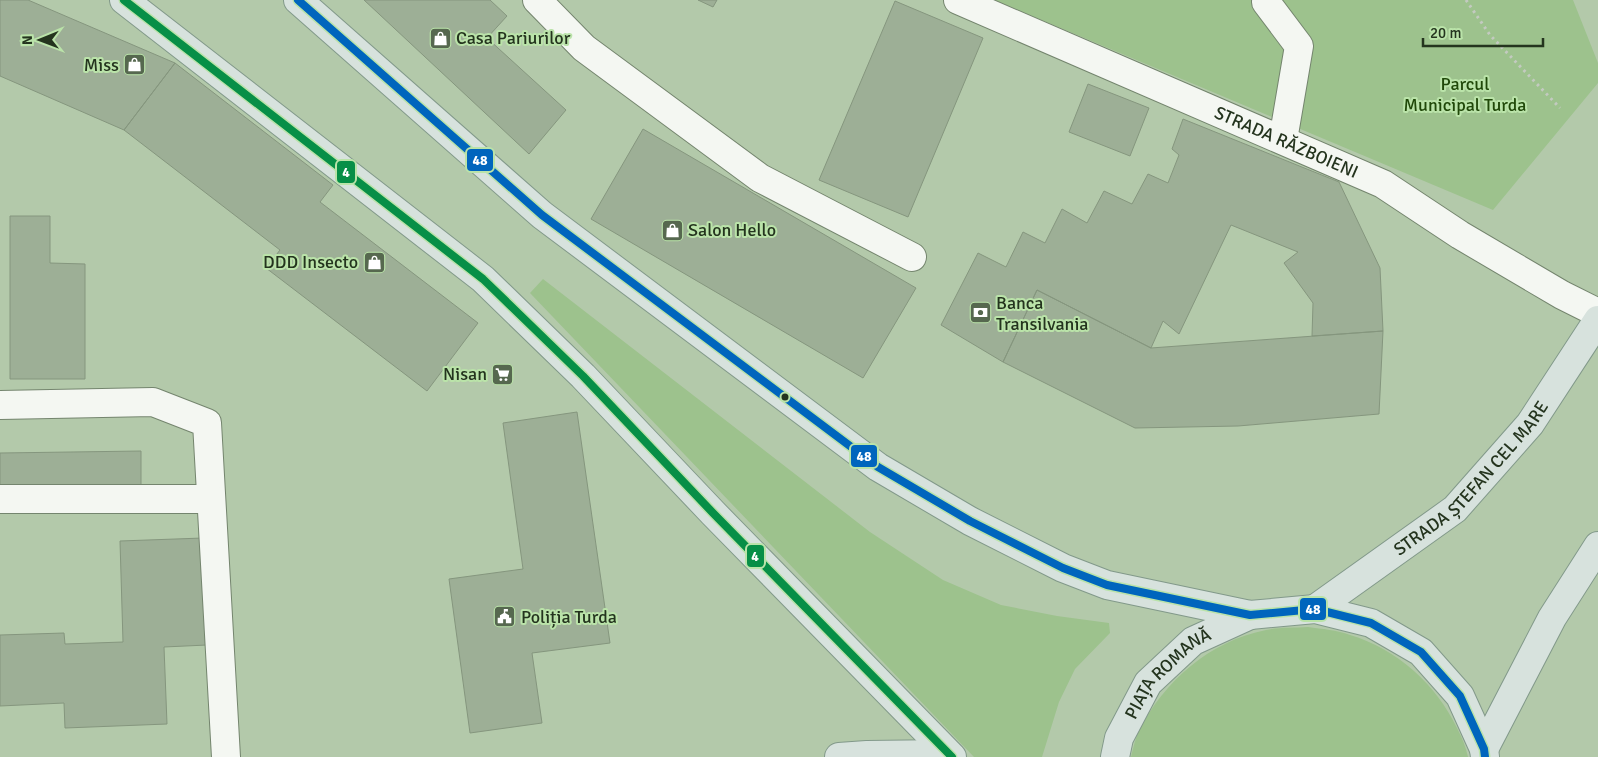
<svg xmlns="http://www.w3.org/2000/svg" width="1598" height="757" viewBox="0 0 1598 757" font-family="Signika,sans-serif">
<rect width="100%" height="100%" fill="#b3c9aa"/>
<path fill="#9dc28d" d="M994,0h579l25,63v20l-105,127z
M543,279l327,253 73,48 58,25 56,11 52,7 1,10 -35,36 -16,33 -17,55h-68l-444,-464z
M1308,627c14,2 29,3 42,8 47,14 86,49 107,93 5,10 9,19 11,29h-337c2,-8 4,-18 8,-26 25,-50 71,-90 127,-101 13,-3 28,-2 42,-3z"/>
<path fill="#9daf96" stroke="#85967e" d="M0,0h28l147,63 -51,67 -124,-54z
M364,0h126l17,16 -20,22 79,72 -37,44z
M698,0h19l-4,7z
M895,1l88,37 -75,179 -89,-37z
M175,63l158,122 -13,17 158,121 -51,68 -161,-123 14,-18 -156,-120z
M1088,84l61,24 -19,48 -61,-24z
M1183,119l156,63 41,86 3,63 -71,5 1,-33 -29,-40 14,-11 -67,-27 -52,109 -16,-13 -12,27 -114,-58 -34,72 -62,-37 37,-72 28,14 17,-35 22,11 17,-34 25,14 17,-32 28,13 16,-30 20,9 11,-28 -7,-6z
M643,129l273,159 -53,90 -272,-159z
M10,216h40v47l35,1v115h-75z
M1037,290l114,58 232,-17 -4,83 -141,12 -103,2 -132,-66z
M577,412l33,231 -78,10 10,70 -72,10 -21,-154 74,-10 -20,-146z
M141,451v39l-141,2v-39z
M203,538l4,107 -43,2 3,77 -102,4 -1,-25 -64,3v-71l64,-2 1,11 58,-2 -3,-101z"/>
<g fill="none" stroke-linecap="round" stroke-linejoin="round">
<defs>
<g id="minor">
<path d="M537,0l47,48 176,130 152,79"/>
<path id="s1" d="M958,0l425,184 77,51 102,60 36,18"/>
<path d="M1266,2l33,44 -16,94"/>
<path d="M0,405l153,-3 54,21 19,334"/>
<path d="M0,499h211"/>
</g>
<g id="major">
<path d="M124,0l359,279 100,97 130,137 239,244"/>
<path d="M298,0l244,215 336,252 92,54 93,47 44,17 143,30 65,-6 56,14 50,29 39,44 24,53 1,8"/>
<path id="s2" d="M1315,609l140,-100 75,-85 68,-104"/>
<path d="M1484,749l68,-131 46,-72"/>
<path d="M839,757l28,-2 81,-1"/>
<path id="s3" d="M1115,757l4,-19 29,-55 45,-42 57,-26"/>
</g>
</defs>
<use href="#minor" stroke="#74856e" stroke-width="30"/>
<use href="#major" stroke="#82998a" stroke-width="30"/>
<path stroke="#c3cac0" stroke-width="3" stroke-dasharray="2.5 4" stroke-linecap="butt" d="M1466,0l24,35 70,73"/>
<use href="#minor" stroke="#f4f7f2" stroke-width="28"/>
<use href="#major" stroke="#d7e2dd" stroke-width="28"/>
<defs>
<path id="bus-1" d="M124,0l359,279 100,97 130,137 239,244"/>
<path id="bus-2" d="M298,0l244,215 336,252 92,54 93,47 44,17 143,30 65,-6 56,14 50,29 39,44 24,53 1,8"/>
</defs>
<use href="#bus-1" stroke="#bae3a9" stroke-width="11"/>
<use href="#bus-2" stroke="#bae3a9" stroke-width="11"/>
<use href="#bus-1" stroke="#078f47" stroke-width="8"/>
<use href="#bus-2" stroke="#0065bd" stroke-width="8"/>
</g>
<defs>
<symbol id="shop-square" viewBox="-11 -11 22 22"><rect x="-9" y="-9" width="18" height="18" rx="4" fill="#56684f" stroke="#bae3a9"/><path d="M-5-2.5h2.3a2.7 3.5 0 0 1 5.4 0H5L5.5 6h-11ZM-1.5-2.5h3a1.5 2.3 0 0 0-3 0Z" fill="#fff"/></symbol>
<symbol id="bank-square" viewBox="-11 -11 22 22"><rect x="-9" y="-9" width="18" height="18" rx="4" fill="#56684f" stroke="#bae3a9"/><path d="M-6-4H6V4H-6ZM0-2.3a2.3 2.3 0 1 0 0 4.6a2.3 2.3 0 1 0 0-4.6Z" fill="#fff"/></symbol>
<symbol id="supermarket-square" viewBox="-11 -11 22 22"><rect x="-9" y="-9" width="18" height="18" rx="4" fill="#56684f" stroke="#bae3a9"/><path d="M-6-5.5h2.5l.6 2H6L4.5 2H-2.5L-4.4-4H-6ZM-1.5 3.2a1.3 1.3 0 1 0 .1 0ZM3 3.2a1.3 1.3 0 1 0 .1 0Z" fill="#fff"/></symbol>
<symbol id="civic-square" viewBox="-11 -11 22 22"><rect x="-9" y="-9" width="18" height="18" rx="4" fill="#56684f" stroke="#bae3a9"/><path d="M-.6-6.5H3V-4.5H.6V-3L4-1V1h2V6H-6V1h2V-1L-.6-3ZM-1.2 2.5V6h2.4V2.5Z" fill="#fff"/></symbol>
</defs>
<g fill-rule="evenodd">
<use href="#shop-square" x="428" y="26" width="25" height="25"/>
<use href="#shop-square" x="122" y="52" width="25" height="25"/>
<use href="#shop-square" x="660" y="218" width="25" height="25"/>
<use href="#shop-square" x="362" y="250" width="25" height="25"/>
<use href="#bank-square" x="968" y="300" width="25" height="25"/>
<use href="#supermarket-square" x="490" y="362" width="25" height="25"/>
<use href="#civic-square" x="492" y="604" width="25" height="25"/>
</g>
<circle fill="#24341e" stroke="#bae3a9" stroke-width="2" cx="785" cy="397" r="4.5"/>
<g text-anchor="middle" stroke-width="4" stroke-linejoin="round" paint-order="stroke">
<g font-size="18" fill="#24341e" stroke="#bae3a9" text-anchor="start">
<text x="456" y="44">Casa Pariurilor</text>
<text x="119" y="71" text-anchor="end">Miss</text>
<text x="688" y="236">Salon Hello</text>
<text x="358" y="268" text-anchor="end">DDD Insecto</text>
<text x="996" y="309">Banca<tspan x="996" dy="21">Transilvania</tspan></text>
<text x="487" y="380" text-anchor="end">Nisan</text>
<text x="521" y="623">Poliția Turda</text>
</g>
<g font-size="18" fill="#204809" stroke="#bae3a9">
<text x="1465" y="90">Parcul<tspan x="1465" dy="21">Municipal Turda</tspan></text>
</g>
<g font-size="18" fill="#24341e" stroke="#bae3a9">
<text dy="6" stroke="none"><textPath href="#s1" startOffset="358">STRADA RĂZBOIENI</textPath></text>
<text dy="6" stroke="none"><textPath href="#s2" startOffset="205">STRADA ȘTEFAN CEL MARE</textPath></text>
<text dy="6" stroke="none"><textPath href="#s3" startOffset="102">PIAȚA ROMANĂ</textPath></text>
</g>
</g>
<g stroke="#bae3a9" stroke-width="2">
<rect x="466" y="148" width="28" height="24" rx="5" fill="#0065bd"/>
<rect x="336" y="160" width="20" height="24" rx="5" fill="#078f47"/>
<rect x="850" y="444" width="28" height="24" rx="5" fill="#0065bd"/>
<rect x="746" y="544" width="19" height="24" rx="5" fill="#078f47"/>
<rect x="1299" y="597" width="28" height="24" rx="5" fill="#0065bd"/>
</g>
<g font-size="14" text-anchor="middle" font-weight="bold" fill="#fff">
<text x="480" y="165">48</text>
<text x="346" y="177">4</text>
<text x="864" y="461">48</text>
<text x="755" y="561">4</text>
<text x="1313" y="614">48</text>
</g>
<g transform="translate(40 40) rotate(269)" stroke="#bae3a9" stroke-width="4" paint-order="stroke">
<path d="M0-4L9 19L0 12L-9 19Z" fill="#24341e"/>
<text y="-8" font-size="14" font-weight="bold" text-anchor="middle" fill="#24341e">N</text>
</g>
<path d="M1423 38v8h120v-8" fill="none" stroke="#24341e" stroke-width="2.5"/>
<text x="1430" y="38" font-size="15" fill="#24341e" stroke="#bae3a9" stroke-width="4" paint-order="stroke">20 m</text>
</svg>
